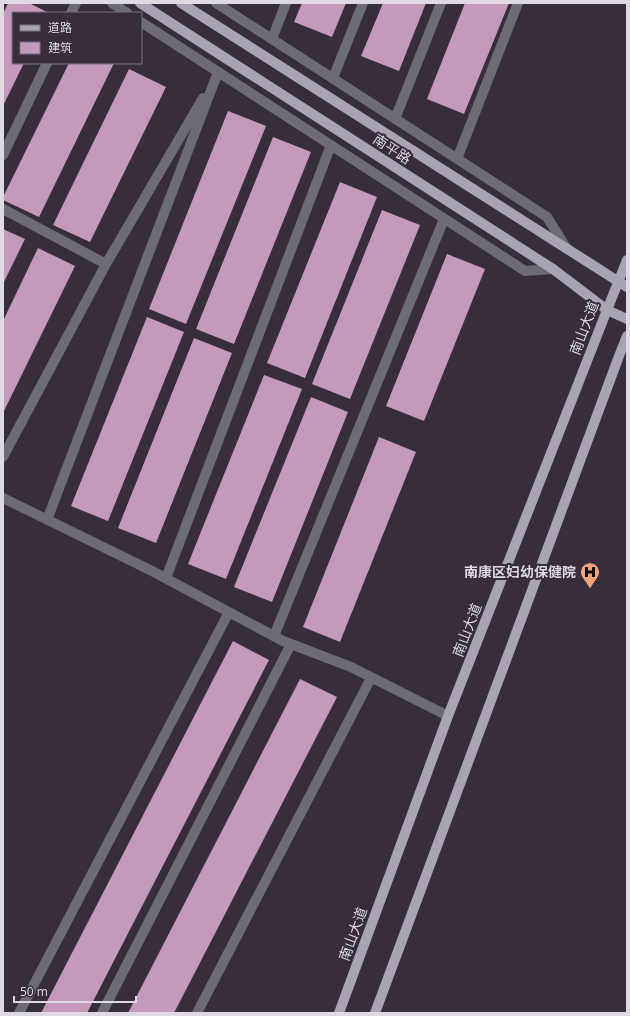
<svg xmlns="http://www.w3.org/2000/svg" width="630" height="1016" viewBox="0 0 630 1016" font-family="'Open Sans','Noto Sans SC',sans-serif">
<rect width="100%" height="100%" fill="#372d3b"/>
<path fill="#c499bb" d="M8,3h21l20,10h-36v50h11l-21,43v-92z
M302,3h44l-14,34 -38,-15z
M383,3h43l-27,68 -38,-15z
M465,3h44l-45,111 -37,-15z
M69,63h45l-75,154 -36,-17v-3z
M129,69l37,18 -76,155 -37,-17z
M228,111l38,15 -80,198 -37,-15z
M273,137l38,15 -77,192 -38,-15z
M340,182l37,15 -72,181 -38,-15z
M382,210l38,15 -70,174 -38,-15z
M3,229l22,10 -22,45z
M38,248l37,18 -72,147v-92z
M447,254l38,15 -61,152 -38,-15z
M147,317l37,15 -76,189 -37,-15z
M194,338l38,15 -76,190 -38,-15z
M264,375l38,14 -76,190 -38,-15z
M311,397l37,15 -76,190 -38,-15z
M379,437l37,15 -76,190 -37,-15z
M233,641l36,19 -182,353h-46z
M300,679l37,18 -163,316h-46z"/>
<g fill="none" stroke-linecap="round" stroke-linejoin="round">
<path stroke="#6d6b73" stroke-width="10" d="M112,3l15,10
M216,3l331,214 20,32
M71,13l5,-10
M141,22l384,249 28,-2
M272,39l14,-36
M333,78l30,-75
M395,119l46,-116
M3,155l44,-92
M457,159l61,-156
M3,209l103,55
M3,457l103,-193 97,-166
M3,498l149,73 131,70 68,26 97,49
M47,520l171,-448
M166,578l165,-433
M274,636l170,-417
M19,1013l210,-401
M102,1013l189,-369
M197,1013l174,-335"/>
<path stroke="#a8a4b4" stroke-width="10" d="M140,3l413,266 54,41 20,9
M181,3l446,284
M339,1013l109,-297 159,-406 20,-50
M375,1013l244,-657 8,-20"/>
</g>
<defs>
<symbol id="hospital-pin" viewBox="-11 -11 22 30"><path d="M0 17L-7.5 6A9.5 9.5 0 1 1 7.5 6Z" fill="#efa377" stroke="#372d3b"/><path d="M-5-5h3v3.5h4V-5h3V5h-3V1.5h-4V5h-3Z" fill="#111"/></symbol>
</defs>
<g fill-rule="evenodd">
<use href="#hospital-pin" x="579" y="561" width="22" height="30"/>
</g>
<g text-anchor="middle" stroke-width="4" stroke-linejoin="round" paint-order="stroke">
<g font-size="14" fill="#dfd9e2" stroke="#372d3b">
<text transform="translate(392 149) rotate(33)" y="5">南平路</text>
<text transform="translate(584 328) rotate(-69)" y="5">南山大道</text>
<text transform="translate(467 630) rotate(-69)" y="5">南山大道</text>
<text transform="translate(353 934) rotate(-70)" y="5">南山大道</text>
</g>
<g font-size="14" font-weight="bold" fill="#dfd9e2" stroke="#372d3b" text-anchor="end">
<text x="576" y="577">南康区妇幼保健院</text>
</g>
</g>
<rect width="630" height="1016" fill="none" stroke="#dfd9e2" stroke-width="8"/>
<rect x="12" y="12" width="130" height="52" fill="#372d3b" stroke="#7a727e"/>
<rect x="20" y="25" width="20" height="6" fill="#a8a4b4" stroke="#7a727e"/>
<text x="48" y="32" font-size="12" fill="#dfd9e2">道路</text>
<rect x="20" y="42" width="20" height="12" fill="#c499bb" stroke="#7a727e"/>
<text x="48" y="52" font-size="12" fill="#dfd9e2">建筑</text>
<path d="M14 996v6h122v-6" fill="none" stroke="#dfd9e2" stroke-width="2"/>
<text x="20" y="996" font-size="12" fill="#dfd9e2" stroke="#372d3b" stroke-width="3" paint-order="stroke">50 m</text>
</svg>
